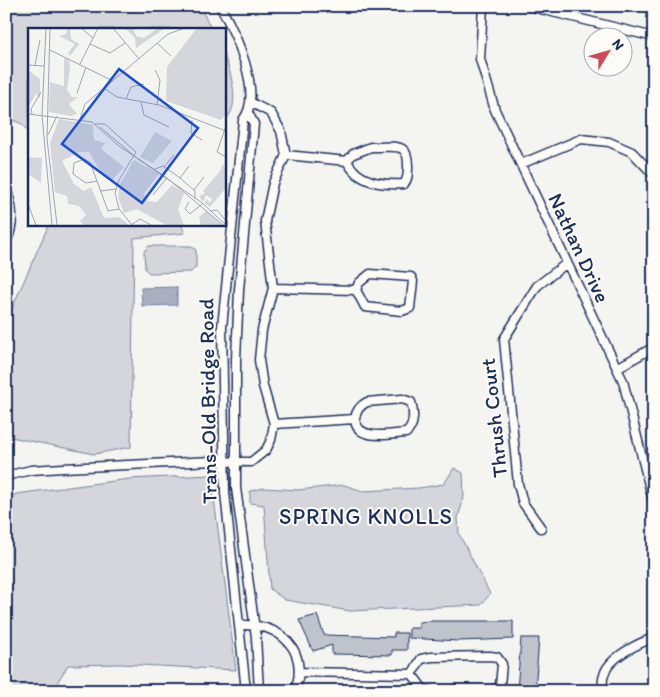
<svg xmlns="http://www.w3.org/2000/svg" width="660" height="697" viewBox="0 0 660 697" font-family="Itim,sans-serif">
<rect width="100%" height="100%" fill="#f4f4f1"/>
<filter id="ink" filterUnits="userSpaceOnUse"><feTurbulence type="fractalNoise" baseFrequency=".02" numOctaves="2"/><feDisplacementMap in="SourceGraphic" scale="10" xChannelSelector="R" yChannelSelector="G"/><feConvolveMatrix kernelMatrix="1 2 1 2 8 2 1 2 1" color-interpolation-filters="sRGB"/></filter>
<g filter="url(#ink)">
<path fill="#d4d6db" stroke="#78829c" d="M6,6h194l11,23h-182v104l-7,-9 -16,-7z
M224,55c7,18 18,52 0,66z
M49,224h132l4,9 -51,5 -3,209 -37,7 -88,-18v-114z
M149,246h42l5,4v17l-5,5 -42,1 -4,-4 -1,-18z
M454,468l9,5 1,24 -6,21 1,16 31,60 -9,11 -131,6 -65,-11 -15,-11 -6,-84 -14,-2v-12l14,-3 34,2 46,-5 19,6 56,-3 25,-4z
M211,475l25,195 -116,-6 -52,1 -16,26h-46v-192l10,-5 113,-15z"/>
<path fill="#aab0bf" stroke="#717c98" d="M177,287v18l-35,1 -1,-18z"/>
<path fill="#bfc3cc" stroke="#1b2f5e" d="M317,615l7,20 70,2v-4h13v17h-15v5l-60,-1v-9l-19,6 -14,-31z
M429,621h84v18l-55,2 -49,-3v-10h10v-6z
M521,638h18l-4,53h-18z"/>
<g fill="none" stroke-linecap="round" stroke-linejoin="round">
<defs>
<path id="street" d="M220,6c15,26 44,88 23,114l-21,207 3,166 21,198
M483,6l-3,53 15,51 128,271 31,124
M528,6l126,31
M248,113l6,11 -15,166 -3,69v129l20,149 3,54
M371,147c23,1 38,-7 37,21 0,6 0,11 -4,16 -22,1 -46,-1 -57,-23l6,-7z
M286,155l61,6
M521,164l60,-25 28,3 23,10 22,23
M6,187c7,20 9,36 0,56
M370,274l41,3 2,4 -3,27 -8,3 -37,-4 -9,-17 3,-7z
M273,288l83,2
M617,368l37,-21
M402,399l9,3c3,10 4,24 -5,31 -15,1 -51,9 -51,-15 1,-7 6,-13 12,-16z
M274,424l81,-5
M6,476l25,-6 32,-2 150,-7 38,1 15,-12 5,-10 3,-16 -11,-38 -4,-26 3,-30 11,-42 -8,-67 8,-38 13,-28 -5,-24 -10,-18 -21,-11
M541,528l-18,-25 -5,-19 -14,-145 33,-53 30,-23
M240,625c41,-2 69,25 55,66
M299,672l113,2
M429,691l-6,-2 -11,-15 9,-15 10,-2 59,-1 7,1 5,7 -2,22 -7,5
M602,691c1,-5 0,-11 2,-16 4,-17 34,-32 50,-37"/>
</defs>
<use href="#street" stroke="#1b2f5e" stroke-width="11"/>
<use href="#street" stroke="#fdfcf7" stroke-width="8"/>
</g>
</g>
<g text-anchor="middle" stroke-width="4" stroke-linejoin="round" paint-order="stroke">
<g font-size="21" fill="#1b2f5e" stroke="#fdfcf7">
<text transform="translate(579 248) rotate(65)" y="7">Nathan Drive</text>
<text transform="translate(208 401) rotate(-91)" y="7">Trans-Old Bridge Road</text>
<text transform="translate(494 418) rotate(-96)" y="7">Thrush Court</text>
</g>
<g font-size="22" letter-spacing="1" fill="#1b2f5e" stroke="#fdfcf7">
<text x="366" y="524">SPRING KNOLLS</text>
</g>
</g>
<g transform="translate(28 28)">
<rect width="198" height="198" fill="#f4f4f1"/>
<path d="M40,0h2l1,11 8,5 -9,12 -2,-3 7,-9 -16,-8 7,-2zM97,0h8l3,8 8,2 14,-10h7l-29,20 -1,-10zM169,0h28v87l-4,5 -55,-19 1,-34zM36,30l5,2 1,8 -3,22 5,7h6l-9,7 8,10 -7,2 -21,-4 1,-30 14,4zM0,42l12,9v19l-4,-4 -8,13zM31,91l34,6 1,15 11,3 -4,6 23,18 -13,14 -8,-5 -14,-24h-10l-17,9 12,23 10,7 7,-4 13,31 15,-1 10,8h-45l-4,-4 6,-6 -7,-9 -11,-2 -1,-8 -12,-4 -5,-49zM127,104l17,9 -19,22 -13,-6zM0,129l14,1 -1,25 -11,-8 -2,2zM106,132l25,14 -15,19 3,8 10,1 15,-17 12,8 -6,16 6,16h-18l-29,-16 -13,4 -6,-16 2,-13zM194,136l3,3v22l-15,18 -6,-4 3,-4 3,4 2,-4 -6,-4 -3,7 -4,-6 6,-3 -2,-2 18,-21zM178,183l16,14h-21l-2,-8z" fill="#d4d6db"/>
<path fill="none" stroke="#9da5b6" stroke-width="1" d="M18,0l-4,87 10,110M22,0l-3,111 10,86M53,0l12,10M85,0l26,31M129,15l14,13M62,16l20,9 15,-10M22,22l63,31M52,36l18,-36M0,37l16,1M7,37l5,-25M127,42l5,10 -3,25M76,60l13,9 42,8 67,26M49,65l9,-26M98,71l5,-12 13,-3M113,74l3,13 25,12M0,86l64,8 27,24 48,32 56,47M4,86l-1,-5 10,-17M52,91l5,-15 83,-70 17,-6M164,92l-1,13 11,7M67,96h10l31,28 -17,28 -4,13 4,16 13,16M198,98l-9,26 9,5M72,99l38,32 63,43 25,23M20,107l9,-19M56,131l6,3 7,19 -11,2 -13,-9 1,-11zM136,139l10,-12M127,141l8,-3 17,12 15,13v8M152,150l9,-12M69,153l11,30 11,-2M166,162l10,-13M72,163l16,-2M125,167l13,-16M161,174l-4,7 5,5 12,-10M0,176l8,21M182,183l7,-1 9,11M103,197l9,-6 11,6"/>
<path fill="#1d4ed8" fill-opacity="0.15" stroke="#1d4ed8" stroke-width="2.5" d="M91,41l79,59 -56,75 -80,-59z"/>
<rect width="198" height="198" fill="none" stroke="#1b2f5e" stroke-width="2.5"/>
</g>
<rect width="660" height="697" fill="none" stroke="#fdfcf7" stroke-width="25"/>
<rect x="12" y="12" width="635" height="672" fill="none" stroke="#1b2f5e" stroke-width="2" filter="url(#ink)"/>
<g transform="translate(608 52) rotate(53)"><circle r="24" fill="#fdfcf7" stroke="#a3aaba"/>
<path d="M0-4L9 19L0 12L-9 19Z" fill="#d1495b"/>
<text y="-8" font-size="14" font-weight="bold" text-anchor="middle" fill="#1b2f5e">N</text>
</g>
</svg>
